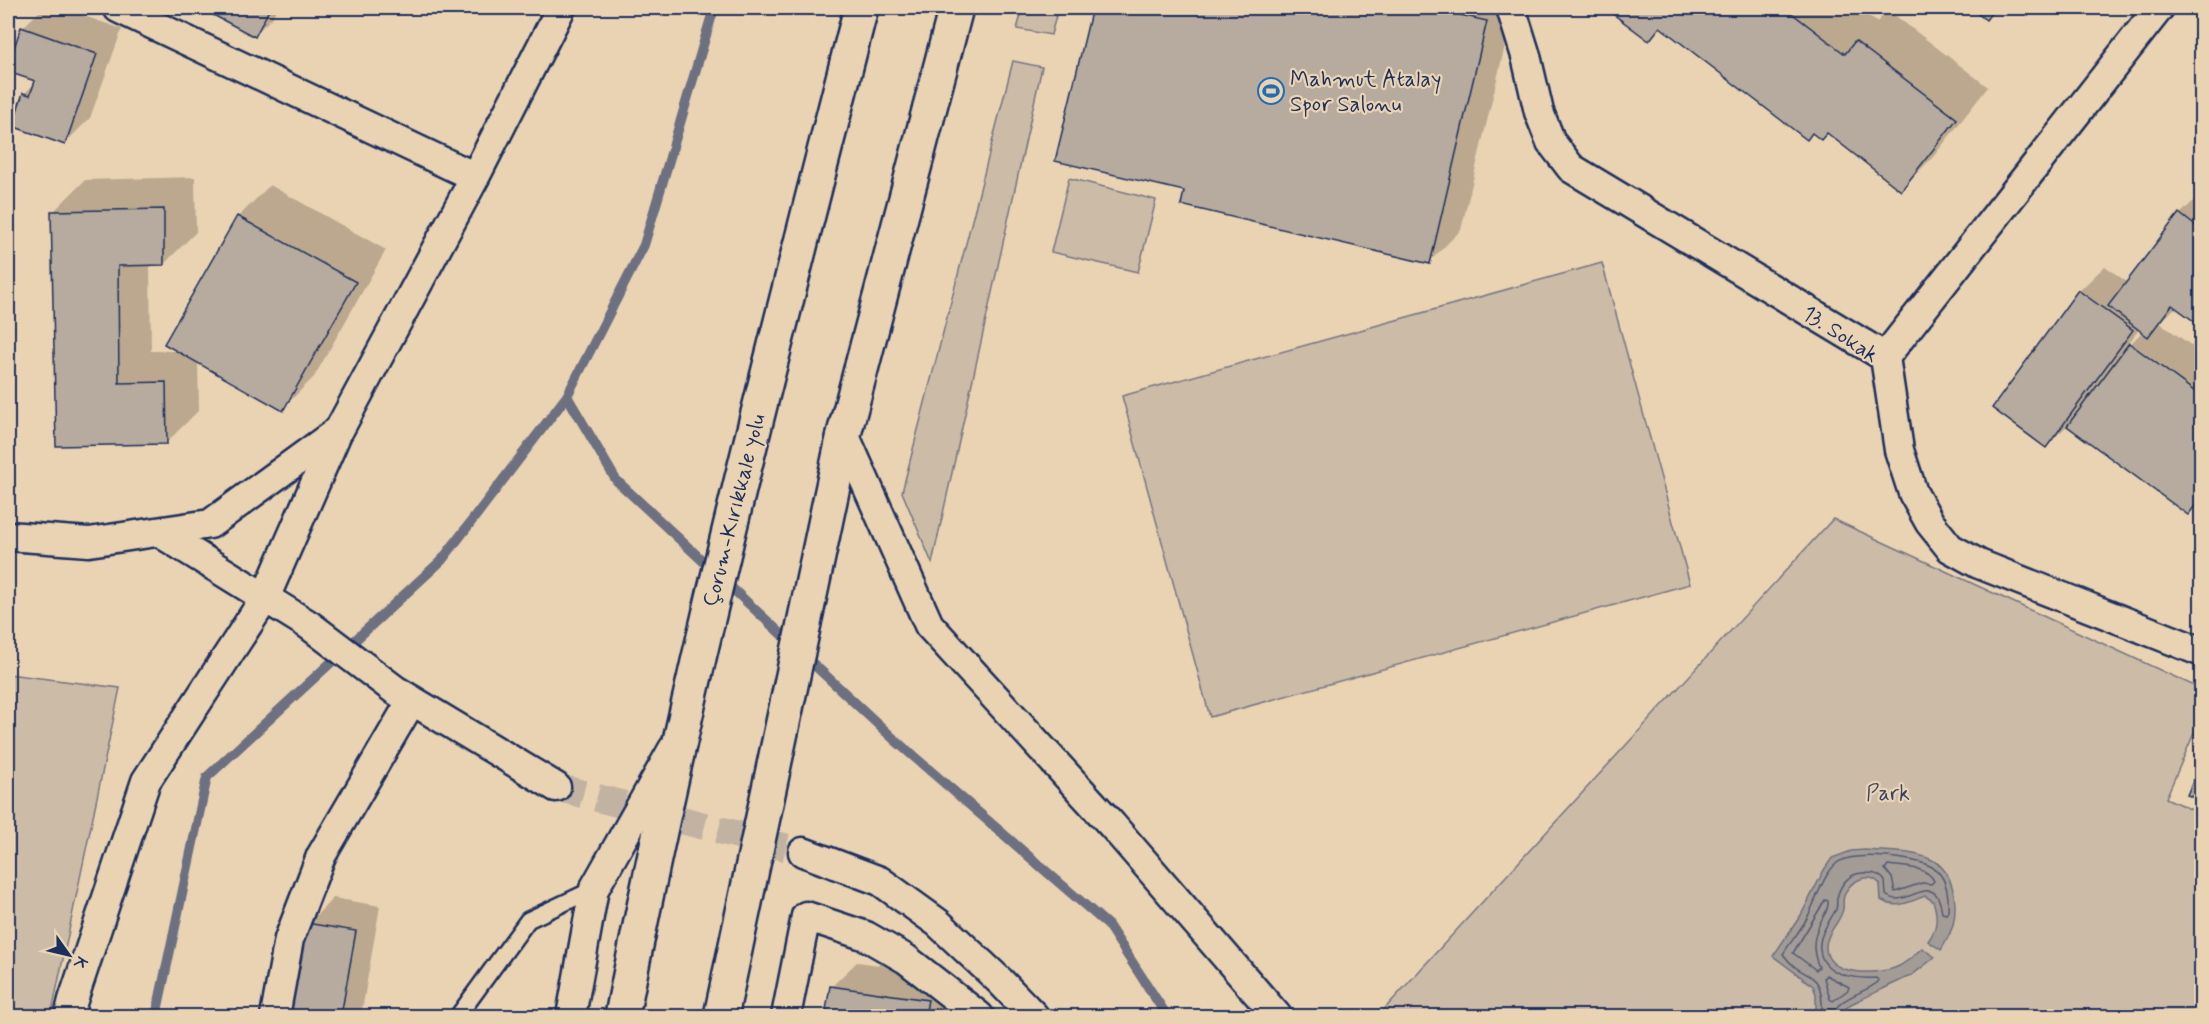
<svg xmlns="http://www.w3.org/2000/svg" width="2209" height="1024" viewBox="0 0 2209 1024" font-family="Mynerve,sans-serif">
<rect width="100%" height="100%" fill="#ead3b3"/>
<filter id="ink" filterUnits="userSpaceOnUse"><feTurbulence type="fractalNoise" baseFrequency=".0167" numOctaves="2"/><feDisplacementMap in="SourceGraphic" scale="12" xChannelSelector="R" yChannelSelector="G"/><feConvolveMatrix kernelMatrix="1 2 1 2 8 2 1 2 1" color-interpolation-filters="sRGB"/></filter>
<g filter="url(#ink)">
<path fill="#ccbba7" stroke="#747582" stroke-width="1.5" d="M1023,8h35l-7,27 -34,-6z
M1013,61l29,6 -110,496 -30,-71z
M1069,178l87,22 -18,72 -87,-20z
M1602,263l88,321 -480,133 -88,-321z
M1833,519l368,170v28l-35,81 35,16v202h-823z
M8,674l112,14 -69,328h-43z"/>
<path fill="#a39b96" stroke="#6d7080" stroke-width="1.5" d="M1865,850c22,2 50,0 69,11 20,12 24,43 19,64 -3,9 -7,17 -12,25l-13,-9c10,-13 10,-25 5,-40l-8,-5c-16,6 -28,14 -44,4l-1,-16c-12,-13 -31,-3 -36,12 -2,5 0,9 -1,13 -2,13 -17,23 -17,38 0,30 52,28 71,20 10,-4 17,-12 25,-19l13,9 -23,18 -61,29 -14,12h-21v-22l-3,-8 -40,-30 28,-41 23,-45 8,-12 19,-7z"/>
<path fill="#0003" fill-rule="evenodd" d="M43,8h18l61,21 -32,89 -25,25 -41,-49 13,-13 -29,-11 14,-42z
M202,8h75l-5,10 -18,17z
M1093,8h421l-53,222 -32,32 -243,-72 -129,-30z
M1607,8h251l19,14 11,-12 100,77 -55,70 -32,32 -73,-57 -167,-105 -12,12z
M195,177l1,55 -32,32h-14l1,87h28l59,-134 32,-32 116,65 -72,127 -32,32 -84,-48 1,49 -32,32 -110,2 -4,-232 32,-32z
M2202,193v132l-25,-19 -17,17 42,30v147l-14,14 -120,-89 -22,21 -52,-38 85,-117 26,-25 23,17 52,-69zM2140,328l3,3 -12,12 -1,-1z
M333,898l47,8 -19,110h-70l17,-92z
M857,962l95,13 -6,41h-119l4,-29z"/>
<g fill="none" stroke-linecap="round" stroke-linejoin="round">
<path stroke="#515a74" stroke-width="1.5" d="M1888,865c15,2 39,1 46,16l-3,3 -9,-1 -27,9 -3,-14 -7,-9z
M1825,900l3,1c1,8 -3,12 -6,18 -9,17 -11,31 -3,48l-3,3 -23,-17z
M1826,975l23,12 -1,3 -15,11 -3,-2 -6,-21z
M1822,1016c2,-52 -17,-31 -39,-62 7,-11 16,-22 23,-34 9,-16 17,-46 31,-57 15,-12 78,-6 95,4 15,9 17,29 16,45l-2,2 -4,-1c-6,-48 -37,-1 -56,-18l-1,-14c-5,-7 -11,-8 -20,-8 -15,-1 -25,11 -28,25 -1,5 1,9 -2,13 -6,11 -17,25 -15,39 3,26 36,29 56,28l3,3c-12,12 -43,16 -46,35"/>
<path stroke="#6d7080" stroke-width="10" d="M567,396l49,84 280,261 212,184 59,91
M156,1016l51,-239 235,-217 125,-164 77,-151 70,-237"/>
</g>
<path fill="#b7aa9e" stroke="#1b2f5e" stroke-width="1.5" d="M200,8h63l6,2 -14,27z
M1092,8h338l57,13 -57,243 -249,-59 3,-14 -129,-30z
M1605,8h180l60,46 10,-13 102,78 -56,72 -74,-58 -6,7 -9,-7 -5,7 -147,-113 -11,14z
M1970,8h25l-9,12z
M21,27l76,27 -32,91 -53,-19 11,-33 7,2 5,-14 -27,-9v-6z
M164,209v56l-46,1 1,117 47,-1 1,62 -111,2 -5,-235z
M2179,213l23,18v96l-30,-22 -24,32 -40,-31z
M237,216l119,66 -73,129 -119,-67z
M2078,290l55,40 -87,118 -54,-40z
M2129,343l73,54v100l-14,18 -121,-89z
M2202,760v40l-15,-5z
M306,923l50,8 -15,85h-51z
M830,986l98,14 -3,16h-100z"/>
<g fill="none" stroke-linecap="round" stroke-linejoin="round">
<path stroke="#c1b2a2" stroke-width="28" stroke-dasharray="28 14" stroke-linecap="butt" d="M556,787l247,65"/>
<defs>
<path id="lane" d="M458,1016l70,-96 66,-31"/>
<path id="street" d="M118,8l357,169
M1511,8l15,48 13,56 12,30 20,26 314,189 14,93 14,43 17,30 20,25 29,16 223,88
M1885,357l274,-349
M844,434l85,191 183,200 165,191
M159,532l150,93 86,65 161,97
M8,536l81,6 121,-18 129,-94 136,-253 86,-169
M803,852l77,29 58,42 62,58 34,35
M69,1016l4,-16 73,-219 119,-183 73,-167
M275,1016l14,-77 32,-83 91,-156
M571,1016l23,-127 79,-140
M786,1016l20,-100 60,20 40,23 73,57"/>
<path id="highway" d="M622,1016c66,-339 153,-673 239,-1008
M721,1016l123,-582 112,-426"/>
</defs>
<use href="#lane" stroke="#1b2f5e" stroke-width="20"/>
<use href="#street" stroke="#1b2f5e" stroke-width="33"/>
<use href="#highway" stroke="#1b2f5e" stroke-width="38"/>
<use href="#lane" stroke="#ead3b3" stroke-width="15"/>
<use href="#street" stroke="#ead3b3" stroke-width="28"/>
<use href="#highway" stroke="#ead3b3" stroke-width="33"/>
</g>
</g>
<defs>
<symbol id="stadium-ring" viewBox="-11 -11 22 22"><circle r="9.5" fill="#ead3b3" stroke="#1f6fb2" stroke-width="1.5"/><path d="M0-5a6.5 5 0 1 0 0 10a6.5 5 0 1 0 0-10ZM-3.5-1.8h7v3.6h-7Z" fill="#1f6fb2"/></symbol>
</defs>
<g fill-rule="evenodd">
<use href="#stadium-ring" x="1256" y="76" width="30" height="30"/>
</g>
<g text-anchor="middle" stroke-width="4.5" stroke-linejoin="round" paint-order="stroke">
<g font-size="22" fill="#1b2f5e" stroke="#ead3b3" text-anchor="start">
<text x="1290" y="86">Mahmut Atalay<tspan x="1290" dy="25">Spor Salonu</tspan></text>
</g>
<g font-size="22" fill="#1b2f5e" stroke="#ead3b3">
<text transform="translate(1841 333) rotate(33)" y="8">13. Sokak</text>
<text transform="translate(733 510) rotate(-76)" y="8">Çorum-Kırıkkale yolu</text>
</g>
<g font-size="22" fill="#364469" stroke="#ead3b3">
<text x="1888" y="800">Park</text>
</g>
</g>
<rect width="2209" height="1024" fill="none" stroke="#ead3b3" stroke-width="30"/>
<rect x="15" y="15" width="2179" height="994" fill="none" stroke="#1b2f5e" stroke-width="2" filter="url(#ink)"/>
<g transform="translate(69 955) rotate(124)" stroke="#ead3b3" stroke-width="4.5" paint-order="stroke">
<path d="M0-4.5L10 22L0 15L-10 22Z" fill="#1b2f5e"/>
<text y="-9" font-size="16" font-weight="bold" text-anchor="middle" fill="#1b2f5e">K</text>
</g>
</svg>
